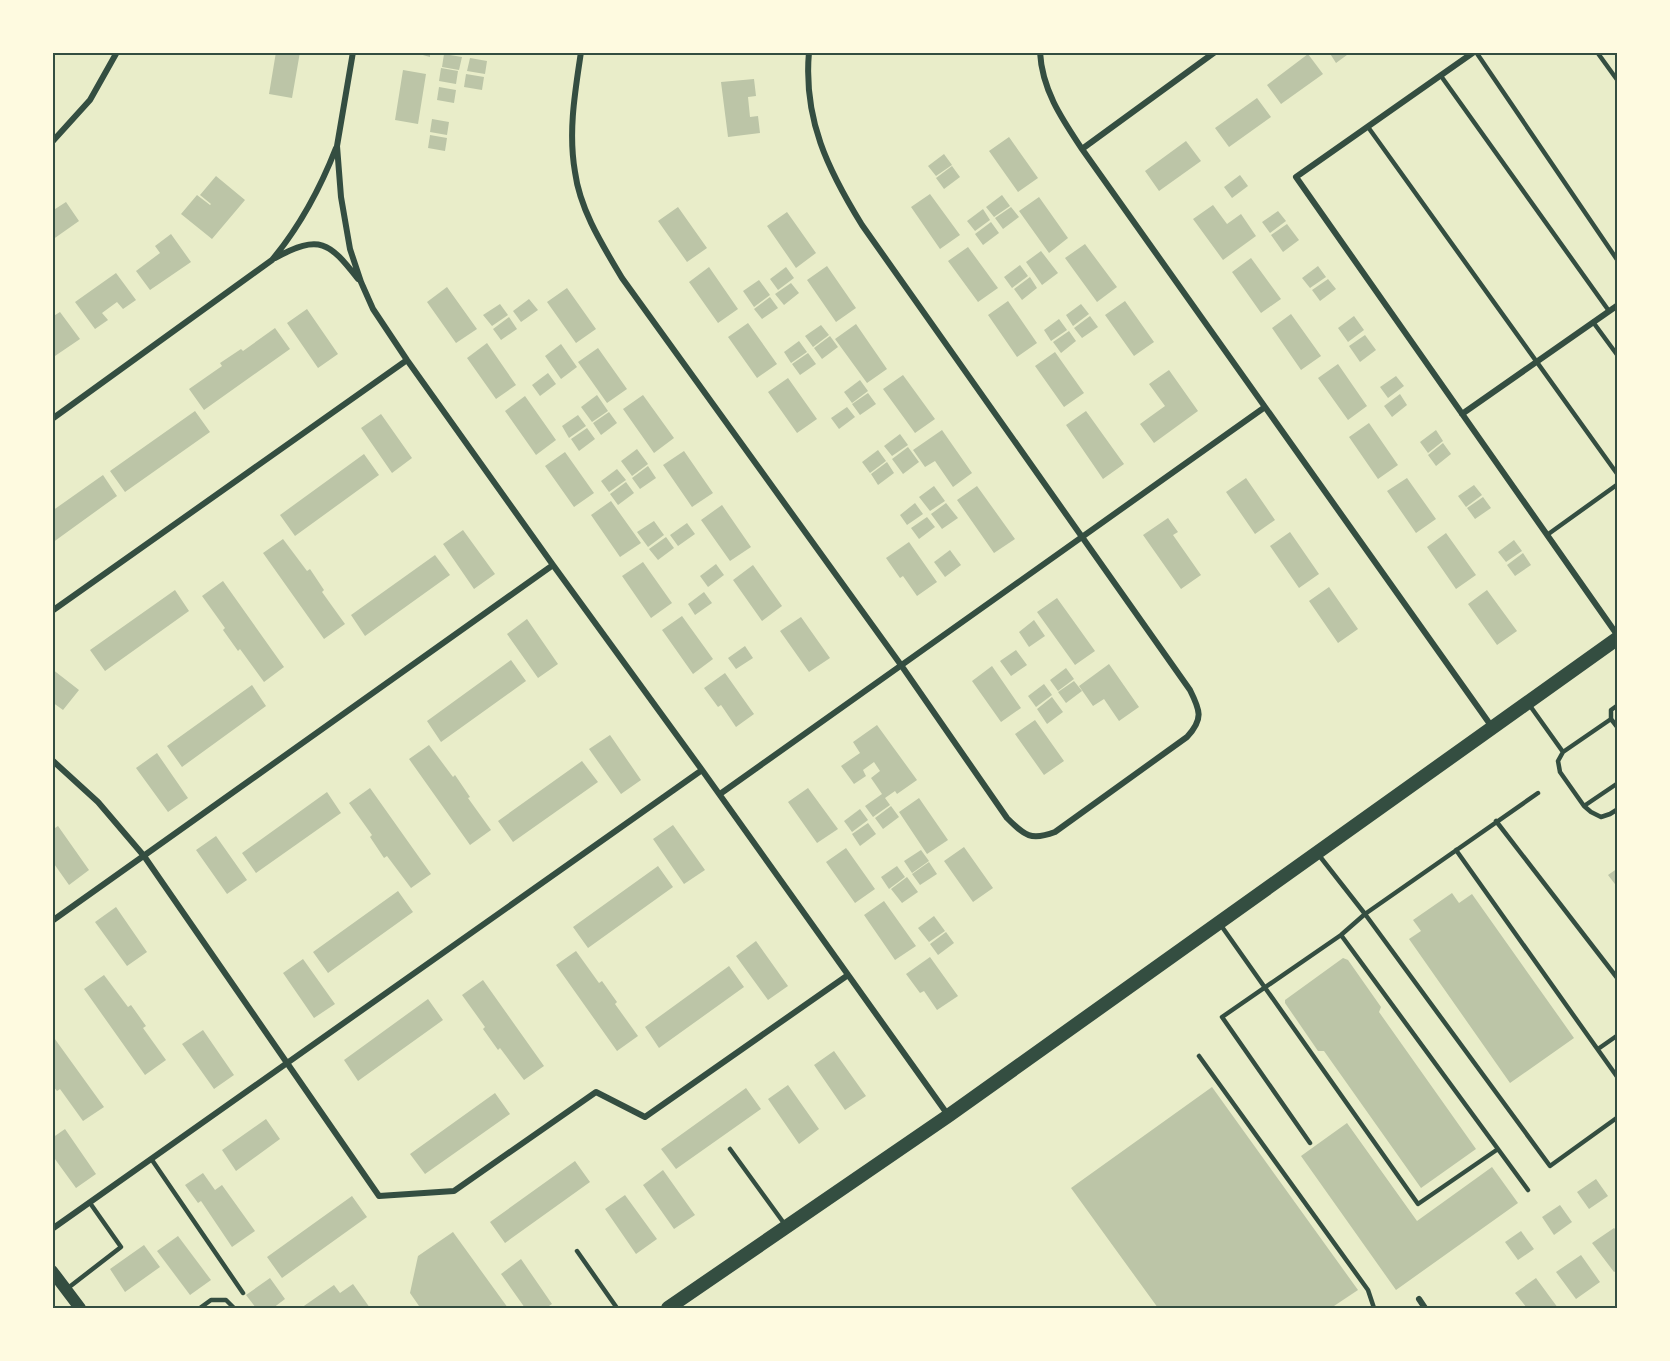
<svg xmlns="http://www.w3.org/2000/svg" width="1670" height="1361" viewBox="0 0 1670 1361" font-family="Poppins,sans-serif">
<rect width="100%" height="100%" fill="#e9edc9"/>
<path fill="#bcc5a7" d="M276,52h24l-8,46 -23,-4z
M412,52h18v5z
M1329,52h22l-15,11z
M444,54l18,3 -3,13 -17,-3z
M1308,54l15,20 -42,30 -14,-19z
M470,58l17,3 -2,13 -18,-3z
M441,68l17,3 -2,13 -17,-3z
M403,70l23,4 -8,50 -23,-4z
M466,74l18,3 -2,13 -18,-3z
M754,79l2,17 -8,1 2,20 8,-1 2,17 -32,4 -7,-55z
M439,87l17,3 -2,13 -17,-3z
M1257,98l14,19 -42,30 -14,-19z
M432,119l17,3 -2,13 -17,-3z
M430,135l17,3 -2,13 -17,-3z
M1009,137l29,41 -20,14 -29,-41z
M1186,141l15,20 -42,30 -14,-20z
M944,154l8,11 -16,11 -8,-10z
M952,166l8,11 -16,12 -8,-11z
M1240,175l8,11 -16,12 -8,-11z
M216,176l29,24 -33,39 -31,-25 16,-19 13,10 1,-1 -11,-9z
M930,194l30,41 -20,14 -29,-42z
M1002,195l8,11 -16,11 -8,-10z
M1039,197l29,41 -19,15 -30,-42z
M66,202l13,19 -27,19v-29z
M1213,205l14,19 14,-10 15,22 -33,24 -30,-41z
M678,207l29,41 -20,14 -29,-41z
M1011,207l8,10 -16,12 -8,-11z
M983,209l7,11 -15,11 -8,-10z
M1278,211l8,10 -16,12 -8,-11z
M787,212l29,41 -20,15 -29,-42z
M991,222l8,11 -16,12 -8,-11z
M1287,224l12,16 -16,12 -12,-17z
M171,234l20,28 -41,28 -14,-19 24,-18 -5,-7z
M1085,244l32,43 -20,15 -32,-44z
M968,247l30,41 -20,14 -30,-41z
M1041,251l17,22 -16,12 -16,-23z
M1251,258l30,41 -20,14 -29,-41z
M1020,265l8,11 -16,12 -8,-11z
M827,266l29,42 -20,14 -29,-42z
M1318,266l8,11 -16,11 -8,-10z
M709,267l29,42 -20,14 -29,-41z
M786,267l8,11 -16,12 -8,-11z
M116,273l20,27 -13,9 -6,-7 -15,11 6,7 -13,9 -20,-27z
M1030,277l7,11 -15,12 -8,-11z
M1328,279l8,10 -16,12 -8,-11z
M759,280l11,15 -16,12 -11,-16z
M791,283l8,10 -15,12 -9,-11z
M447,287l30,42 -21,14 -29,-41z
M567,288l29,41 -20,14 -29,-41z
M770,297l8,11 -16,11 -8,-10z
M529,299l9,11 -17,12 -8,-11z
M1008,301l29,42 -20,14 -29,-42z
M1125,301l29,41 -20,14 -29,-41z
M500,304l8,11 -16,11 -9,-11z
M1081,304l8,10 -16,12 -7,-11z
M307,309l31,45 -20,14 -31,-45z
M60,312l20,27 -28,19v-41z
M1291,314l30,42 -20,14 -29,-42z
M1090,316l8,11 -16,11 -8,-10z
M1354,316l10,14 -16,12 -10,-14z
M509,317l8,12 -16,11 -8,-11z
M1059,319l8,11 -16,11 -7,-11z
M748,323l29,41 -20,14 -29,-41z
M856,324l31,45 -20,14 -32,-44z
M821,325l8,10 -16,12 -8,-11z
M275,328l15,21 -86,61 -15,-21 33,-23 -2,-3 21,-14 2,2z
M1069,331l7,10 -15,12 -8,-11z
M1365,335l11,15 -16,12 -11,-16z
M830,336l8,11 -16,12 -8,-11z
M799,341l8,11 -16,11 -7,-11z
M487,343l29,42 -20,14 -29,-41z
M561,344l16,23 -16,12 -16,-23z
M598,348l29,41 -20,14 -29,-41z
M1055,352l29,41 -20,14 -29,-41z
M808,353l8,11 -16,11 -8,-11z
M1338,364l29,42 -19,14 -30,-42z
M1169,370l29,41 -44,32 -14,-19 25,-18 -16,-22z
M548,373l8,11 -16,12 -8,-11z
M903,375l32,44 -20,14 -32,-44z
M1396,376l8,10 -16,12 -8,-11z
M788,378l29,41 -20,14 -29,-41z
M860,380l8,11 -16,12 -8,-11z
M868,393l8,11 -16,11 -8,-11z
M1400,394l7,11 -15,12 -8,-11z
M597,395l11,16 -16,11 -11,-15z
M643,395l31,43 -20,15 -31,-44z
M525,396l31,44 -20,15 -31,-44z
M847,407l8,10 -16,12 -8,-11z
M195,411l15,21 -85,60 -15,-21z
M1086,411l38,53 -21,15 -37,-54z
M609,412l8,11 -16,12 -8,-12z
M381,414l31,44 -20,15 -31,-45z
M578,415l8,11 -17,12 -7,-12z
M1369,423l29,42 -20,14 -29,-42z
M587,428l8,11 -16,12 -8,-12z
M942,430l30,43 -19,14 -18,-26 -10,6 -12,-17z
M1436,430l7,11 -15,12 -8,-11z
M900,434l8,11 -16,11 -8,-10z
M1443,443l8,11 -15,12 -8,-11z
M908,447l11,15 -16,12 -11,-15z
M637,449l11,15 -16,12 -11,-15z
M878,450l8,11 -16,12 -8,-11z
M684,451l29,42 -21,14 -29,-42z
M565,452l29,41 -20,14 -29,-41z
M364,454l15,21 -84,61 -15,-21z
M887,462l7,11 -16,12 -7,-11z
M648,466l8,12 -16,11 -8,-11z
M617,469l9,11 -17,12 -8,-11z
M103,475l14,21 -65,47v-32z
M1246,478l29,42 -20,14 -29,-42z
M1407,478l29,41 -20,14 -29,-42z
M626,482l8,11 -16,12 -8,-11z
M1474,485l8,10 -16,12 -8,-11z
M934,486l11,15 -15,10 -11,-14z
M977,486l38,53 -21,14 -37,-53z
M1483,497l8,11 -16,11 -8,-11z
M611,501l30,42 -21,14 -29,-42z
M915,503l8,11 -16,11 -7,-10z
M946,503l12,15 -16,11 -11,-15z
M722,505l29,42 -21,14 -29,-41z
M927,517l8,10 -16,12 -8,-11z
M1168,518l10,14 -5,3 28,40 -20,14 -38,-54z
M654,521l10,14 -16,12 -11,-15z
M687,523l8,11 -17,12 -8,-11z
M463,530l32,44 -21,15 -31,-45z
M1290,532l29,42 -20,14 -29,-42z
M1446,533l30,42 -20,14 -29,-42z
M666,537l8,11 -16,12 -9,-11z
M283,539l24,32 3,-2 14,21 -2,2 23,32 -21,15 -61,-86z
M1514,540l8,11 -16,11 -8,-10z
M909,542l28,40 -20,14 -14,-20 -3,2 -14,-20z
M950,550l11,15 -16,12 -11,-15z
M1523,553l8,12 -16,11 -8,-11z
M435,555l15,20 -85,61 -14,-21z
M643,562l29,41 -21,15 -29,-42z
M716,564l8,11 -16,12 -8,-11z
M753,565l29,41 -20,15 -29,-41z
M223,581l61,86 -20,15 -24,-33 -2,2 -15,-21 2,-2 -23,-32z
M1329,587l29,42 -20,14 -29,-42z
M175,590l14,21 -84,60 -15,-21z
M1487,590l30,41 -20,14 -29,-41z
M704,592l8,11 -17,12 -7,-11z
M1057,598l38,53 -20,14 -38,-53z
M682,616l31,43 -20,15 -31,-44z
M801,617l29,41 -21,14 -29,-41z
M527,619l31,45 -20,14 -31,-44z
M1034,620l11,16 -16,11 -10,-15z
M745,646l8,12 -17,11 -8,-11z
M1016,650l11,15 -16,11 -11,-15z
M511,660l15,21 -85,61 -14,-21z
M1109,664l30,43 -20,14 -15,-22 -11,7 -14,-20z
M992,666l29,42 -20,14 -29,-41z
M1066,668l8,11 -16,12 -8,-11z
M52,669l27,21 -16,20 -11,-8z
M725,673l29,41 -18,13 -15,-22 -3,2 -14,-19z
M1074,681l8,10 -16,12 -8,-11z
M1044,684l8,11 -16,12 -8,-11z
M252,685l14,21 -84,61 -15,-21z
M1052,697l11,15 -16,12 -10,-15z
M1035,720l29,41 -20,14 -29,-41z
M877,725l40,55 -20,14 -2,-3 -10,7 5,7 -17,12 -8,-11 17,-12 -11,-16 9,-7 -6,-9 -11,8 3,6 -12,8 -13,-18 19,-13 -7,-11z
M610,735l31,45 -20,14 -32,-45z
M429,745l24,32 2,-2 15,22 -2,1 23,32 -21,15 -61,-86z
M157,753l31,45 -20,14 -32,-44z
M582,761l16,21 -85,60 -15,-21z
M370,788l61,86 -20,14 -24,-32 -3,2 -14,-21 2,-2 -23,-32z
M808,788l30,41 -21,14 -29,-41z
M327,792l14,21 -85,60 -14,-20z
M919,798l29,42 -21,14 -28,-42z
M891,806l8,11 -16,12 -8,-11z
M860,809l8,11 -16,12 -8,-11z
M868,823l8,11 -16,12 -8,-12z
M673,825l32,45 -21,14 -31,-45z
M58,826l31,44 -20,15 -17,-24v-31z
M216,836l31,44 -20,14 -31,-44z
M964,847l29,41 -20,14 -29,-41z
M846,848l29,41 -20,14 -29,-41z
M921,850l8,11 -17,12 -8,-12z
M929,862l8,12 -17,11 -8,-11z
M658,866l15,21 -85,61 -15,-21z
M897,866l8,11 -16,12 -8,-12z
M1618,868v20l-10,-13z
M907,877l11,15 -16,11 -11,-14z
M398,891l15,21 -85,61 -15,-21z
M1452,893l7,10 13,-9 102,144 -64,45 -101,-144 12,-8 -8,-11z
M884,901l32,45 -21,14 -31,-45z
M116,907l31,45 -20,14 -32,-44z
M934,916l11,15 -16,11 -11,-14z
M946,932l8,11 -16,12 -8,-11z
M756,941l32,45 -20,14 -32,-44z
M576,951l23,32 3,-2 15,21 -2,2 23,32 -21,15 -61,-86z
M930,957l28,39 -21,14 -13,-19 -4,2 -14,-19z
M1343,958l5,2 33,47 -2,5 97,137 -55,39 -97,-137h-6l-33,-48v-3z
M303,959l32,45 -21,14 -31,-45z
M729,966l15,21 -85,61 -14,-21z
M104,975l24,32 3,-2 15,21 -3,2 23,32 -21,15 -61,-86z
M483,980l61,86 -20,14 -24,-32 -2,2 -15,-21 2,-2 -23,-32z
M428,999l15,21 -85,61 -14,-21z
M203,1030l31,45 -20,14 -32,-45z
M52,1035l52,72 -21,14 -23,-32 -3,2 -5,-6z
M834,1051l32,45 -21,14 -31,-45z
M788,1085l31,44 -20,15 -31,-45z
M1212,1087l146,203 -27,18h-173l-87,-120z
M746,1088l15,21 -85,60 -15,-20z
M495,1093l15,21 -85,60 -15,-20z
M266,1119l14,20 -44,32 -14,-21z
M1347,1123l70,98 75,-54 26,36 -122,87 -95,-134z
M65,1129l31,45 -20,14 -24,-33v-17z
M575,1161l15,21 -85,61 -15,-21z
M663,1170l32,45 -21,14 -31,-44z
M203,1173l12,17 7,-5 33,46 -23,16 -31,-46 -3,2 -13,-18z
M1596,1179l12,17 -19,13 -12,-17z
M625,1195l32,44 -21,15 -31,-45z
M352,1196l15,21 -85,61 -15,-21z
M1560,1205l12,17 -18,13 -12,-18z
M1614,1228l4,4v38l-4,2 -22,-29z
M1521,1231l13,18 -16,11 -13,-18z
M453,1232l55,76h-76l-13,-2 -9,-13 8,-37z
M178,1236l33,44 -21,15 -33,-44z
M144,1245l16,22 -35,25 -15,-23z
M1581,1255l19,27 -24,17 -20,-27z
M521,1259l31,45 -6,4h-21l-24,-34z
M270,1278l15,21 -12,9h-17l-10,-13z
M1536,1278l22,30h-31l-12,-15z
M353,1284l17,24h-69l33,-23 6,8z"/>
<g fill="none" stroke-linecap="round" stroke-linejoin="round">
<path stroke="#344e41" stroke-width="4.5" d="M1476,52l142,209
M1597,52l21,29
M1441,76l168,235
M1368,127l250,348
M1593,322l25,34
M1547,535l71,-51
M1528,703l35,49
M1611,719v-9l7,-5
M1618,728l-7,-9 -48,33 -5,9 2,11 24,34 34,-23
M1584,806l7,6 10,5 9,-3 8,-5
M1496,821l122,158
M1456,850l162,228
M1318,854l47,60 185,252 68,-49
M1220,924l198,280 80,-55
M1341,935l187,255
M1598,1049l20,-14
M1199,1056l169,234 6,18
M1310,1143l-88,-126 119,-82 24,-21 173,-121
M730,1149l56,77
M152,1160l91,133
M577,1251l40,57
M68,1288l53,-41 -31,-44
M200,1308l11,-8h15l8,8"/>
<path stroke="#344e41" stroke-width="6" d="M353,52l-16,94 4,51 9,52 11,33 12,27 34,51 146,205 149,205 246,345
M581,52c-6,40 -13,80 -6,120 5,38 28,74 47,106l279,387 106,153c18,18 24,23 48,14l132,-95c17,-18 13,-27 3,-47l-328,-465c-34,-55 -59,-106 -53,-173
M1040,52c2,38 22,67 42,97l410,578
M1474,52l-178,125 322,459
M52,142l38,-42 27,-48
M1082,149l133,-97
M275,258c45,-24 54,-16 83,21
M1462,414l156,-109
M52,419l220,-159c29,-35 48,-71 64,-112
M52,611l355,-251
M52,760l46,42 46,54 235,340 75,-5 142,-99 49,25 203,-142
M720,794l545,-387
M52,921l501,-356
M52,1229l650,-459
M1419,1299l6,9"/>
<path stroke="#344e41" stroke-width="12" d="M52,1271l28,37"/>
<path stroke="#344e41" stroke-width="14" d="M668,1308l280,-192 670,-478"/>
</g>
<rect width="1670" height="1361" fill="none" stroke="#fefae0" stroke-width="108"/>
<rect x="54" y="54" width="1562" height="1253" fill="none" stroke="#344e41" stroke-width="2"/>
</svg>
